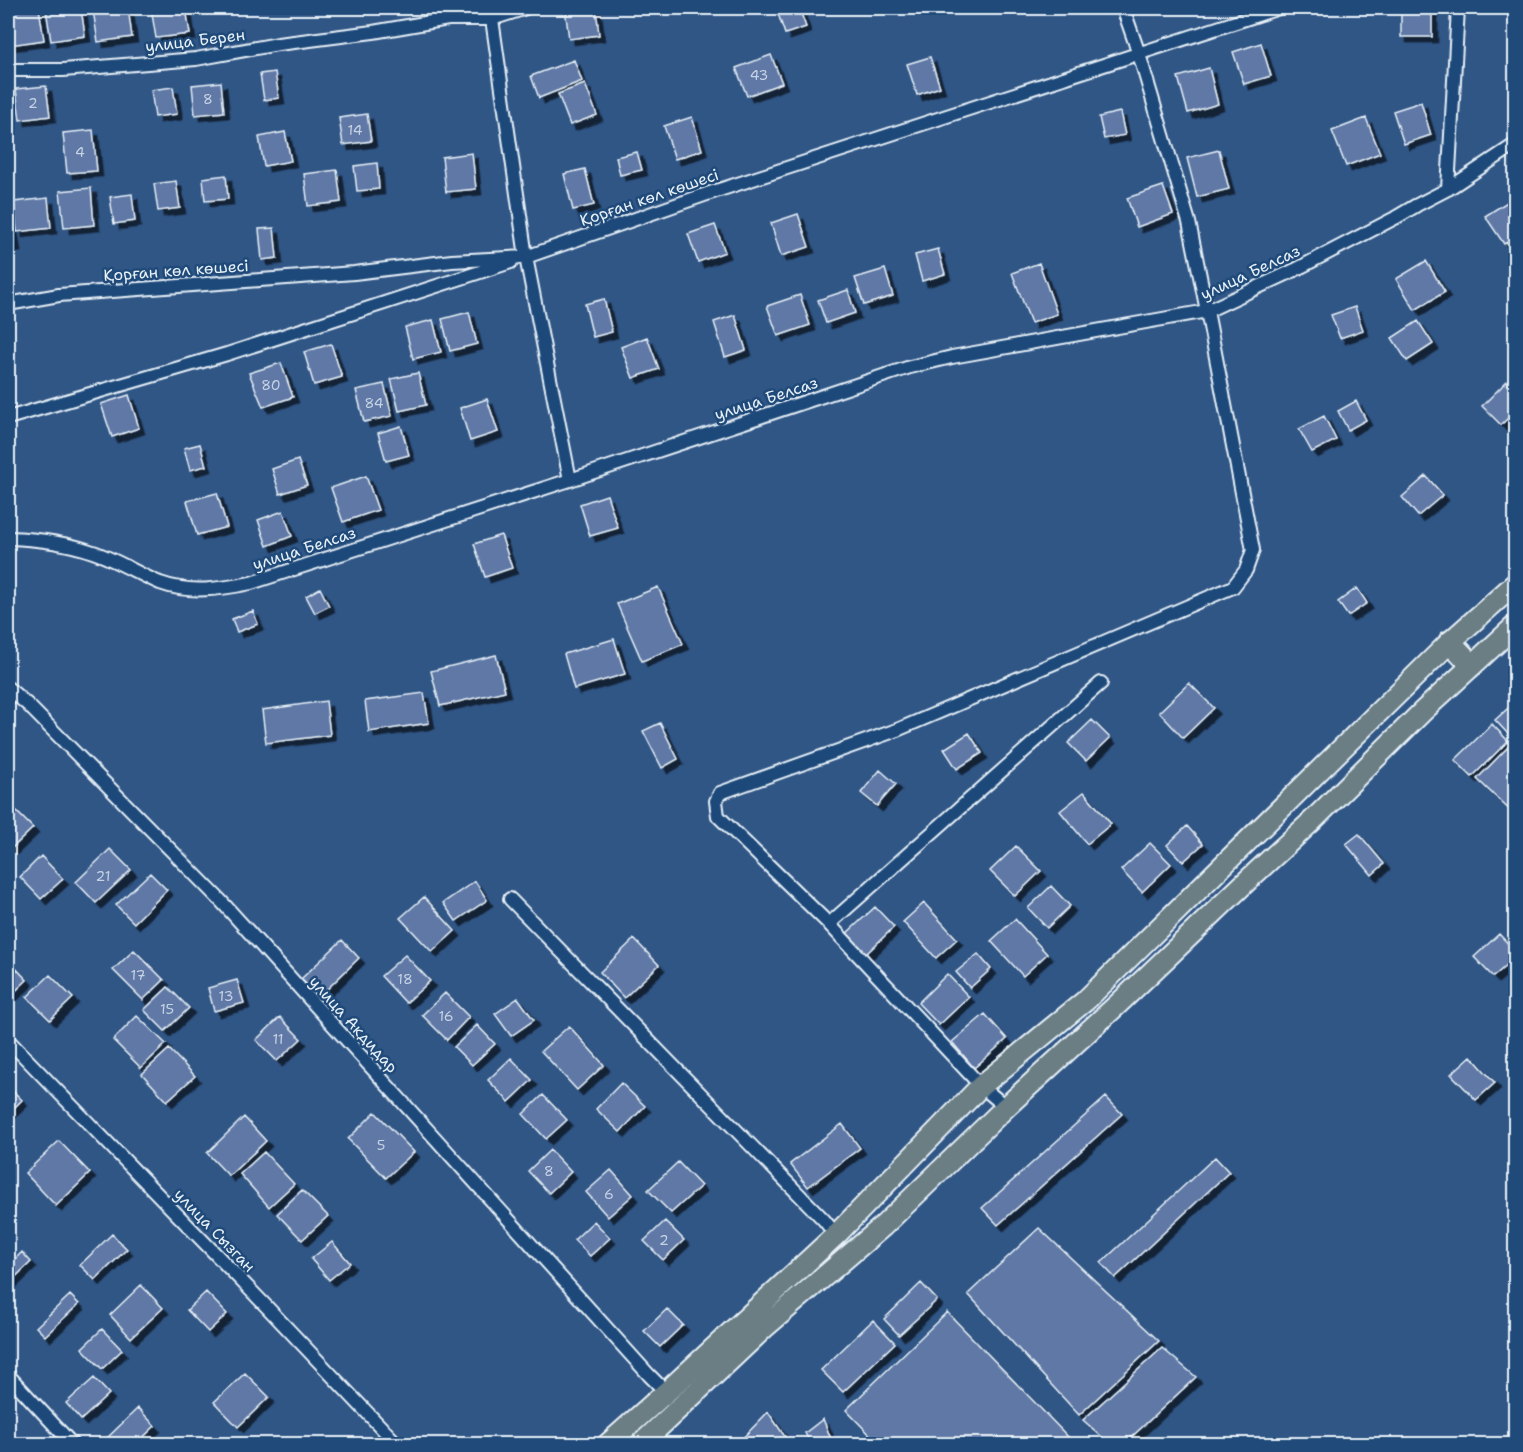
<svg xmlns="http://www.w3.org/2000/svg" width="1523" height="1452" viewBox="0 0 1523 1452" font-family="'Shantell Sans',sans-serif">
<defs>
<filter id="shadow"><feDropShadow dx="5.5" dy="5.5" stdDeviation="0" flood-color="#0009"/></filter>
</defs>
<rect width="100%" height="100%" fill="#305686"/>
<filter id="ink" filterUnits="userSpaceOnUse"><feTurbulence type="fractalNoise" baseFrequency=".0167" numOctaves="2"/><feDisplacementMap in="SourceGraphic" scale="12" xChannelSelector="R" yChannelSelector="G"/><feConvolveMatrix kernelMatrix="1 2 1 2 8 2 1 2 1" color-interpolation-filters="sRGB"/></filter>
<g filter="url(#ink)">
<path fill="#5e78a6" stroke="#e8f1f8" stroke-width="1.5" filter="url(#shadow)" d="M39,8l5,32 -34,5 -2,-16v-17z
M60,8h21l4,28 -34,5 -5,-32z
M112,8h16l4,29 -34,5 -5,-32z
M151,8h35l4,26 -34,4z
M565,8h31l3,27 -30,4z
M776,8h23l7,19 -21,7z
M1401,9h31v28h-31z
M1261,43l10,33 -27,8 -11,-32z
M771,55l11,28 -35,13 -11,-28z
M930,57l10,30 -23,8 -10,-31z
M574,60l8,21 -43,17 -8,-22z
M1209,68l9,36 -30,9 -10,-36z
M275,72l4,26 -15,2 -4,-26z
M221,82l3,30 -29,3 -3,-30z
M585,84l12,31 -27,10 -12,-31z
M46,86l4,30 -30,4 -4,-31z
M173,87l4,27 -22,3 -4,-27z
M1421,102l10,33 -27,9 -11,-33z
M1120,112l5,23 -21,4 -5,-22z
M367,114l4,27 -28,4 -4,-27z
M692,117l10,33 -27,9 -11,-33z
M1366,118l14,35 -34,13 -14,-35z
M93,130l4,41 -30,2 -4,-40z
M285,132l6,29 -27,5 -5,-29z
M1219,150l10,39 -32,8 -10,-39z
M637,152l5,18 -22,5 -4,-18z
M472,153l4,36 -30,3 -4,-35z
M377,163l2,26 -22,2 -3,-25z
M585,169l9,36 -21,5 -9,-36z
M337,170l4,32 -33,4 -4,-32z
M226,175l2,24 -23,2 -2,-23z
M176,181l4,27 -22,3 -4,-27z
M1163,186l10,28 -36,13 -10,-29z
M91,188l3,37 -30,3 -4,-37z
M132,194l3,27 -21,3 -4,-27z
M48,198l3,30 -34,4 -3,-30z
M1512,199l4,5v33l-12,7 -19,-28z
M8,212h2l5,34 -7,1z
M798,214l11,33 -28,9 -10,-33z
M715,225l10,27 -27,10 -10,-28z
M274,228l3,30 -15,2 -3,-31z
M938,249l7,25 -23,7 -7,-26z
M1426,261l19,31 -30,18 -19,-31z
M1039,263l18,51 -26,9 -19,-50z
M885,269l8,27 -29,9 -9,-27z
M848,290l7,23 -29,10 -8,-23z
M800,295l10,30 -32,11 -11,-30z
M604,299l8,33 -19,5 -8,-33z
M1355,307l8,23 -23,8 -9,-23z
M469,312l8,32 -27,7 -8,-32z
M735,315l11,35 -21,7 -11,-35z
M433,320l8,32 -28,7 -8,-32z
M1418,321l15,23 -26,17 -15,-23z
M647,337l12,32 -26,9 -12,-31z
M331,344l11,33 -28,8 -10,-33z
M281,363l12,34 -30,10 -14,-34z
M418,373l8,32 -27,6 -8,-32z
M1509,379l7,7v24l-15,15 -19,-19z
M384,384l8,32 -28,6 -8,-32z
M129,395l10,33 -27,9 -11,-33z
M487,399l11,33 -28,9 -10,-33z
M1356,401l10,19 -18,10 -10,-19z
M1324,416l12,24 -24,12 -13,-23z
M401,426l8,29 -23,6 -8,-28z
M200,444l6,22 -16,4 -6,-22z
M298,460l9,25 -27,9 -8,-25z
M366,476l12,34 -35,12 -12,-34z
M1426,476l17,19 -25,21 -16,-19z
M217,493l10,34 -30,8 -10,-34z
M607,495l11,33 -28,8 -10,-32z
M283,511l9,25 -25,10 -9,-26z
M501,535l11,33 -27,9 -11,-33z
M658,587l25,57 -41,17 -25,-57z
M320,588l9,18 -14,7 -9,-17z
M1357,588l10,15 -19,13 -10,-14z
M253,611l5,13 -21,8 -5,-13z
M614,639l11,35 -51,15 -10,-35z
M496,655l9,36 -65,15 -9,-35z
M1189,683l25,25 -31,30 -24,-26z
M424,693l5,30 -60,9 -4,-31z
M326,701l4,34 -64,8 -4,-33z
M1516,701v30l-6,5 -15,-16z
M1092,720l18,18 -24,23 -18,-18z
M660,723l18,36 -16,9 -19,-37z
M1492,724l16,17 -36,36 -17,-17z
M969,733l13,20 -25,16 -13,-20z
M1509,746l7,7v63l-39,-37z
M880,770l16,14 -19,22 -16,-13z
M1084,792l27,32 -24,20 -27,-33z
M11,806l22,22 -22,21 -3,-4v-36z
M1187,826l16,18 -20,18 -16,-17z
M1359,834l25,30 -12,11 -26,-31z
M1150,843l21,21 -29,28 -21,-22z
M1016,846l25,25 -26,25 -25,-25z
M110,849l21,21 -35,33 -20,-21z
M41,856l22,23 -22,20 -21,-22z
M150,873l17,17 -33,33 -18,-18z
M475,881l12,19 -31,21 -13,-18z
M1051,886l19,20 -23,22 -19,-20z
M424,897l31,34 -23,21 -32,-34z
M924,903l33,36 -21,19 -33,-36z
M875,907l19,20 -28,27 -20,-20z
M1015,919l32,35 -24,22 -32,-35z
M1499,934l17,18v5l-23,20 -19,-20z
M634,939l25,26 -35,33 -24,-26z
M342,940l17,18 -40,39 -18,-18z
M134,950l30,30 -21,20 -30,-30z
M978,954l13,15 -21,19 -14,-16z
M405,955l25,26 -24,22 -25,-27z
M8,960l19,20 -17,16 -2,-3z
M947,974l22,23 -30,28 -21,-22z
M50,975l23,23 -23,22 -23,-23z
M237,980l7,23 -30,8 -6,-23z
M168,987l21,21 -24,23 -21,-21z
M445,993l24,24 -22,23 -25,-25z
M518,998l16,22 -23,16 -16,-22z
M985,1014l22,25 -33,29 -22,-26z
M137,1016l29,28 -25,24 -28,-28z
M280,1017l21,22 -24,22 -21,-21z
M477,1025l18,19 -23,21 -18,-18z
M569,1026l35,39 -27,25 -36,-39z
M169,1049l26,27 -28,25 -25,-27z
M1471,1056l24,27 -19,17 -25,-26z
M511,1058l21,22 -23,22 -21,-22z
M621,1083l24,23 -25,26 -24,-23z
M8,1086l14,14 -14,14z
M543,1095l24,25 -21,19 -23,-25z
M1106,1097l16,17 -124,111 -16,-17z
M375,1112l39,40 -28,26 -38,-39z
M244,1117l22,24 -37,35 -22,-23z
M842,1124l18,24 -52,39 -18,-23z
M59,1141l31,32 -34,33 -31,-33z
M550,1150l21,22 -22,21 -21,-22z
M264,1152l30,32 -25,23 -29,-33z
M1215,1157l14,15 -114,106 -14,-15z
M678,1162l23,24 -30,27 -23,-23z
M611,1170l22,25 -25,22 -22,-25z
M302,1190l26,26 -26,24 -25,-26z
M594,1221l16,17 -20,18 -16,-16z
M665,1221l19,19 -21,20 -19,-19z
M1039,1228l120,113 -80,74 -111,-121z
M112,1234l15,15 -32,31 -15,-15z
M332,1242l18,21 -21,17 -18,-21z
M22,1252l9,10 -23,22v-18z
M921,1283l16,17 -38,35 -15,-16z
M141,1285l22,23 -32,30 -21,-23z
M206,1292l21,22 -19,18 -21,-22z
M70,1295l9,9 -34,32 -9,-9z
M667,1309l16,16 -23,22 -16,-16z
M947,1312l128,132h-196l-33,-34z
M873,1320l22,23 -52,49 -22,-22z
M102,1329l20,21 -20,19 -20,-21z
M1162,1348l34,29 -72,67h-14l-27,-24z
M245,1373l24,24 -31,30 -24,-25z
M94,1378l15,16 -28,26 -15,-17z
M138,1408l17,18 -19,18h-31l-2,-2z
M768,1412l22,32h-52v-1z
M823,1419l10,25h-22l-6,-11z"/>
<g fill="none" stroke-linecap="round" stroke-linejoin="round">
<defs>
<path id="minor" d="M494,8l-2,11 34,238 44,223
M8,70h55l133,-11 82,-15 95,-12 75,-13h44l34,-11
M1448,189l10,-181
M8,304l51,-9 295,-22 98,-12 74,-4 184,-64 569,-185
M8,418l219,-64 284,-92
M8,538c29,1 57,4 85,14 24,8 45,22 67,31 30,11 61,6 91,0l319,-103 340,-113 42,-10 255,-46 88,-41 100,-52 22,-13 31,-16 68,-45
M8,688l20,17 193,196 428,474 17,17
M510,899l314,321 12,15
M829,924l272,-241
M8,1040l257,265 132,139
M1006,1107l-25,-21 -152,-162 -111,-108 -2,-15 4,-8 177,-63 336,-143 13,-17 7,-20 -46,-239 -18,-89 -50,-168 -16,-46
M8,1375l64,69"/>
<path id="primary" d="M608,1444l65,-58 163,-151 145,-149 104,-85 365,-359 66,-59
M641,1444l123,-116 118,-101 124,-120 111,-102 132,-126 62,-57 112,-111 93,-86"/>
<path id="trunk" d="M1450,642l22,23"/>
</defs>
<use href="#minor" stroke="#e8f1f8" stroke-width="16"/>
<use href="#primary" stroke="#e8f1f8" stroke-width="24"/>
<use href="#trunk" stroke="#e8f1f8" stroke-width="26"/>
<use href="#minor" stroke="#1f4a7a" stroke-width="12"/>
<use href="#primary" stroke="#6b7e84" stroke-width="20"/>
<use href="#trunk" stroke="#6b7e84" stroke-width="21"/>
</g>
</g>
<g text-anchor="middle" stroke-width="5" stroke-linejoin="round" paint-order="stroke">
<g font-size="14" fill="#c6d3e4">
<text x="759" y="80">43</text>
<text x="208" y="104">8</text>
<text x="33" y="108">2</text>
<text x="355" y="135">14</text>
<text x="80" y="157">4</text>
<text x="271" y="390">80</text>
<text x="374" y="408">84</text>
<text x="103" y="881">21</text>
<text x="138" y="980">17</text>
<text x="405" y="984">18</text>
<text x="226" y="1001">13</text>
<text x="167" y="1014">15</text>
<text x="446" y="1021">16</text>
<text x="278" y="1044">11</text>
<text x="381" y="1150">5</text>
<text x="549" y="1176">8</text>
<text x="609" y="1199">6</text>
<text x="664" y="1245">2</text>
</g>
<g font-size="16" fill="#e8f1f8" stroke="#1f4a7a">
<text transform="translate(195 40) rotate(-7)" y="6">улица Берен</text>
<text transform="translate(649 197) rotate(-19)" y="6">Қорған көл көшесі</text>
<text transform="translate(176 270) rotate(-4)" y="6">Қорған көл көшесі</text>
<text transform="translate(1250 272) rotate(-25)" y="6">улица Белсаз</text>
<text transform="translate(766 398) rotate(-18)" y="6">улица Белсаз</text>
<text transform="translate(304 548) rotate(-18)" y="6">улица Белсаз</text>
<text transform="translate(354 1024) rotate(48)" y="6">улица Акдидар</text>
<text transform="translate(215 1230) rotate(46)" y="6">улица Сызган</text>
</g>
</g>
<rect width="1523" height="1452" fill="none" stroke="#1f4a7a" stroke-width="30"/>
<rect x="15" y="15" width="1493" height="1422" fill="none" stroke="#e8f1f8" stroke-width="2" filter="url(#ink)"/>
</svg>
